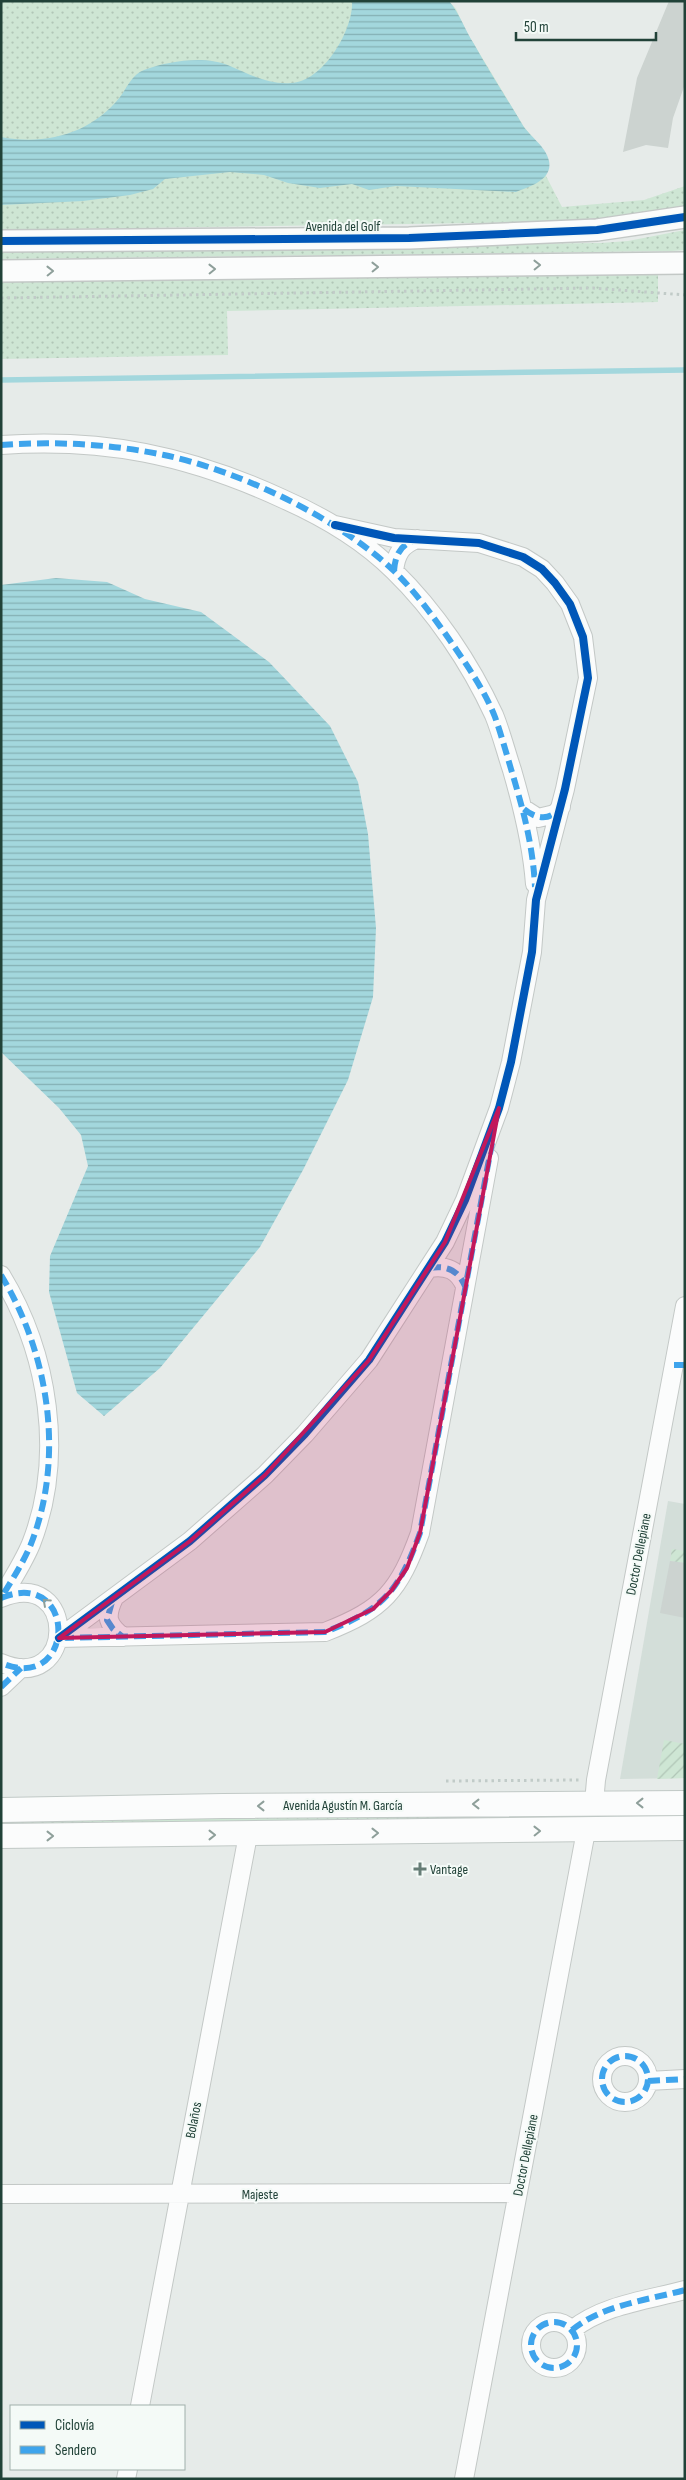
<svg xmlns="http://www.w3.org/2000/svg" width="686" height="2480" viewBox="0 0 686 2480" font-family="'Sofia Sans Condensed',sans-serif">
<defs>
<pattern id="grass-dots" width="8" height="8" patternUnits="userSpaceOnUse" patternTransform="scale(1.25)"><rect width="8" height="8" fill="#cee6d4"/><path d="M2 2h.1M6 6h.1" fill="none" stroke="#b1c6b7" stroke-width="1.8" stroke-linecap="round"/></pattern>
<pattern id="garden-furrows" width="10" height="10" patternUnits="userSpaceOnUse" patternTransform="scale(1.25)"><rect width="10" height="10" fill="#cee6d4"/><path d="M-1 1l2-2M0 10L10 0M9 11l2-2" fill="none" stroke="#b1c6b7"/></pattern>
<pattern id="water-rules" width="6" height="5" patternUnits="userSpaceOnUse" patternTransform="scale(1.25)"><rect width="6" height="5" fill="#a3d7dd"/><path d="M0 2.5h6" fill="none" stroke="#84b0b4"/></pattern>
</defs>
<rect width="100%" height="100%" fill="#e6ebe9"/>
<path fill="#d3ded9" d="M668,1501l17,3v274l-65,1z"/>
<path fill="url(#grass-dots)" d="M1,1h448l7,8 10,22 58,96 18,21 7,14 -3,14 16,31 82,-7 41,-14v21l-48,8 -87,7 -549,8z
M685,230v20l-13,1 -671,8v-9l600,-7 27,-2z
M658,275v27l-431,9 1,44 -227,4v-80z
M685,1807v8l-684,10v-8z"/>
<path fill="url(#garden-furrows)" d="M672,1549l13,2v12l-15,-2z
M664,1740l21,4v34l-28,1z"/>
<path fill="url(#water-rules)" d="M352,1h97c11,13 16,29 25,43 15,27 32,53 48,80 7,12 24,22 27,37 4,19 -20,26 -33,31l-120,-6 -27,4 -17,-6 -32,4 -32,-5 -24,-8 -34,-3 -65,7 -12,10 -23,6 -47,6 -82,4v-68c45,9 91,-4 119,-40 7,-9 12,-23 24,-27 25,-9 61,-15 86,-4 18,8 40,19 61,17 32,-1 63,-54 61,-82z
M56,578l51,4 38,17 56,13 68,50 61,64 28,56 10,52 8,94 -3,69 -25,83 -45,90 -43,77 -100,121 -56,48 -27,-23 -28,-101 1,-36 38,-90 -7,-31 -22,-27 -58,-56v-467z"/>
<g fill="none" stroke-linecap="round" stroke-linejoin="round">
<path stroke="#a3d7dd" stroke-width="5.5" d="M1,380l684,-10"/>
</g>
<path fill="#ccd3d0" d="M669,1h16v83l-12,34 -5,30 -22,-3 -23,7 14,-74z
M670,1561l15,2v55l-25,-5z"/>
<g fill="none" stroke-linecap="round" stroke-linejoin="round">
<defs>
<path id="minor" d="M1,445c103,-7 186,10 280,53 41,18 81,41 113,73 41,40 76,92 100,144 7,17 12,37 18,55 11,38 20,74 23,114
M394,571c2,-17 7,-26 23,-32
M524,809l14,9 17,-4 6,-7
M429,1268c18,-3 29,2 36,18
M1,1275c48,79 64,182 30,269 -8,19 -19,36 -30,54
M1,1598c77,-32 76,97 0,65
M114,1598c-9,19 -7,26 9,39
M59,1638l131,-97 75,-66 40,-41 64,-74 76,-118 20,-42 34,-92 12,-46 21,-110 4,-52 29,-111 23,-111 -5,-41 -13,-33 -15,-21 -13,-14 -19,-12 -44,-14 -85,-5 -59,-13
M59,1638l266,-6c59,-23 74,-41 95,-99l69,-375
M1,1687l20,-19
M594,1803l2,-23 89,-474
M602 2079a23 23 0 1 1 46 0a23 23 0 1 1-46 0Z
M648,2081l37,-2
M1,2194l517,-1
M531 2345a23 23 0 1 1 46 0a23 23 0 1 1-46 0Z
M572,2330c30,-25 76,-30 113,-40
M140,2406l108,-571
M126,2479l2,-10
M464,2479l122,-648"/>
<path id="tertiary" d="M1,241l408,-3 188,-8 88,-13
M1,271l684,-8"/>
<path id="secondary" d="M1,1810l222,-4 462,-3
M1,1836l684,-8"/>
</defs>
<use href="#minor" stroke="#c3c8c6" stroke-width="20"/>
<use href="#tertiary" stroke="#c3c8c6" stroke-width="24"/>
<use href="#secondary" stroke="#c1c9c6" stroke-width="26"/>
<path stroke="#c1cbc8" stroke-width="3" stroke-dasharray="2.5 4" stroke-linecap="butt" d="M1,298l592,-10 92,7
M446,1781l133,-1"/>
<use href="#minor" stroke="#fbfcfc" stroke-width="18"/>
<use href="#tertiary" stroke="#fbfcfc" stroke-width="21"/>
<use href="#secondary" stroke="#fbfcfc" stroke-width="24"/>
<path stroke="#3ea4ec" stroke-width="6" stroke-dasharray="12 6" stroke-linecap="butt" d="M1,445c55,-4 110,-1 163,10 76,16 172,62 229,115 21,20 39,45 56,69 17,25 35,50 46,78 6,17 11,35 16,52 12,40 22,76 24,118
M394,571c1,-14 5,-25 19,-30
M524,809c11,9 24,13 35,0
M429,1268c18,-3 29,2 36,18
M1,1275c48,79 64,182 30,269 -8,19 -19,36 -30,54
M674,1365h11
M1,1598c77,-32 76,97 0,65
M112,1602l-5,18 6,9 10,8
M62,1638l263,-6c59,-23 74,-41 95,-99l72,-390
M1,1687l20,-19
M602 2079a23 23 0 1 1 46 0a23 23 0 1 1-46 0Z
M648,2081l37,-2
M531 2345a23 23 0 1 1 46 0a23 23 0 1 1-46 0Z
M572,2330c30,-25 76,-30 113,-40"/>
<defs>
<path id="cycleway" d="M1,241l408,-3 188,-8 88,-13
M59,1638l131,-97 75,-66 40,-41 64,-74 76,-118 20,-42 34,-92 12,-46 21,-110 4,-52 29,-111 23,-111 -5,-41 -13,-33 -15,-21 -13,-14 -19,-12 -44,-14 -85,-5 -59,-13"/>
</defs>
<use href="#cycleway" stroke="#f4faf7" stroke-width="11"/>
<use href="#cycleway" stroke="#0057b8" stroke-width="8"/>
</g>
<defs><path id="oneway-chevron" d="M-2-3.5L2.5 0L-2 3.5" fill="none" stroke-width="1.6" stroke-linecap="round" stroke-linejoin="round" transform="scale(1.25)"/></defs>
<g stroke="#8e9f9a">
<use href="#oneway-chevron" transform="translate(537 265) rotate(-1)"/>
<use href="#oneway-chevron" transform="translate(375 267) rotate(-1)"/>
<use href="#oneway-chevron" transform="translate(212 269) rotate(-1)"/>
<use href="#oneway-chevron" transform="translate(50 271) rotate(-1)"/>
<use href="#oneway-chevron" transform="translate(46 1602) rotate(-138)"/>
<use href="#oneway-chevron" transform="translate(640 1803) rotate(180)"/>
<use href="#oneway-chevron" transform="translate(476 1804) rotate(180)"/>
<use href="#oneway-chevron" transform="translate(261 1806) rotate(180)"/>
<use href="#oneway-chevron" transform="translate(537 1831) rotate(-1)"/>
<use href="#oneway-chevron" transform="translate(375 1833) rotate(-1)"/>
<use href="#oneway-chevron" transform="translate(212 1835)"/>
<use href="#oneway-chevron" transform="translate(50 1836)"/>
</g>
<path fill="#c2185b" fill-opacity="0.2" stroke="#c2185b" stroke-width="4" stroke-linejoin="round" d="M499,1108l-79,425 -13,35 -15,22 -19,19 -48,23 -266,6 131,-97 75,-66 104,-115 76,-118z"/>
<path fill="#667d76" stroke="#f4faf7" stroke-width="2" d="M417.5 1861.5h5v5h5v5h-5v5h-5v-5h-5v-5h5z"/>
<g text-anchor="middle" stroke-width="4" stroke-linejoin="round" paint-order="stroke">
<g font-size="14" fill="#214238" stroke="#f4faf7">
<text x="343" y="231">Avenida del Golf</text>
<text transform="translate(638 1554) rotate(-79)" y="5">Doctor Dellepiane</text>
<text x="343" y="1810">Avenida Agustín M. García</text>
<text transform="translate(193 2120) rotate(-79)" y="5">Bolaños</text>
<text transform="translate(525 2155) rotate(-79)" y="5">Doctor Dellepiane</text>
<text x="260" y="2199">Majeste</text>
</g>
<g font-size="14" fill="#214238" stroke="#f4faf7" text-anchor="start">
<text x="430" y="1874">Vantage</text>
</g>
</g>
<rect width="686" height="2480" fill="none" stroke="#214238" stroke-width="5"/>
<rect x="10" y="2405" width="175" height="65" fill="#f4faf7" stroke="#a0b0ab"/>
<rect x="20" y="2421" width="25" height="8" fill="#0057b8" stroke="#a0b0ab"/>
<text x="55" y="2430" font-size="15" fill="#214238">Ciclovía</text>
<rect x="20" y="2446" width="25" height="8" fill="#3ea4ec" stroke="#a0b0ab"/>
<text x="55" y="2455" font-size="15" fill="#214238">Sendero</text>
<path d="M516 32v8h140v-8" fill="none" stroke="#214238" stroke-width="2.5"/>
<text x="524" y="32" font-size="15" fill="#214238" stroke="#f4faf7" stroke-width="4" paint-order="stroke">50 m</text>
</svg>
